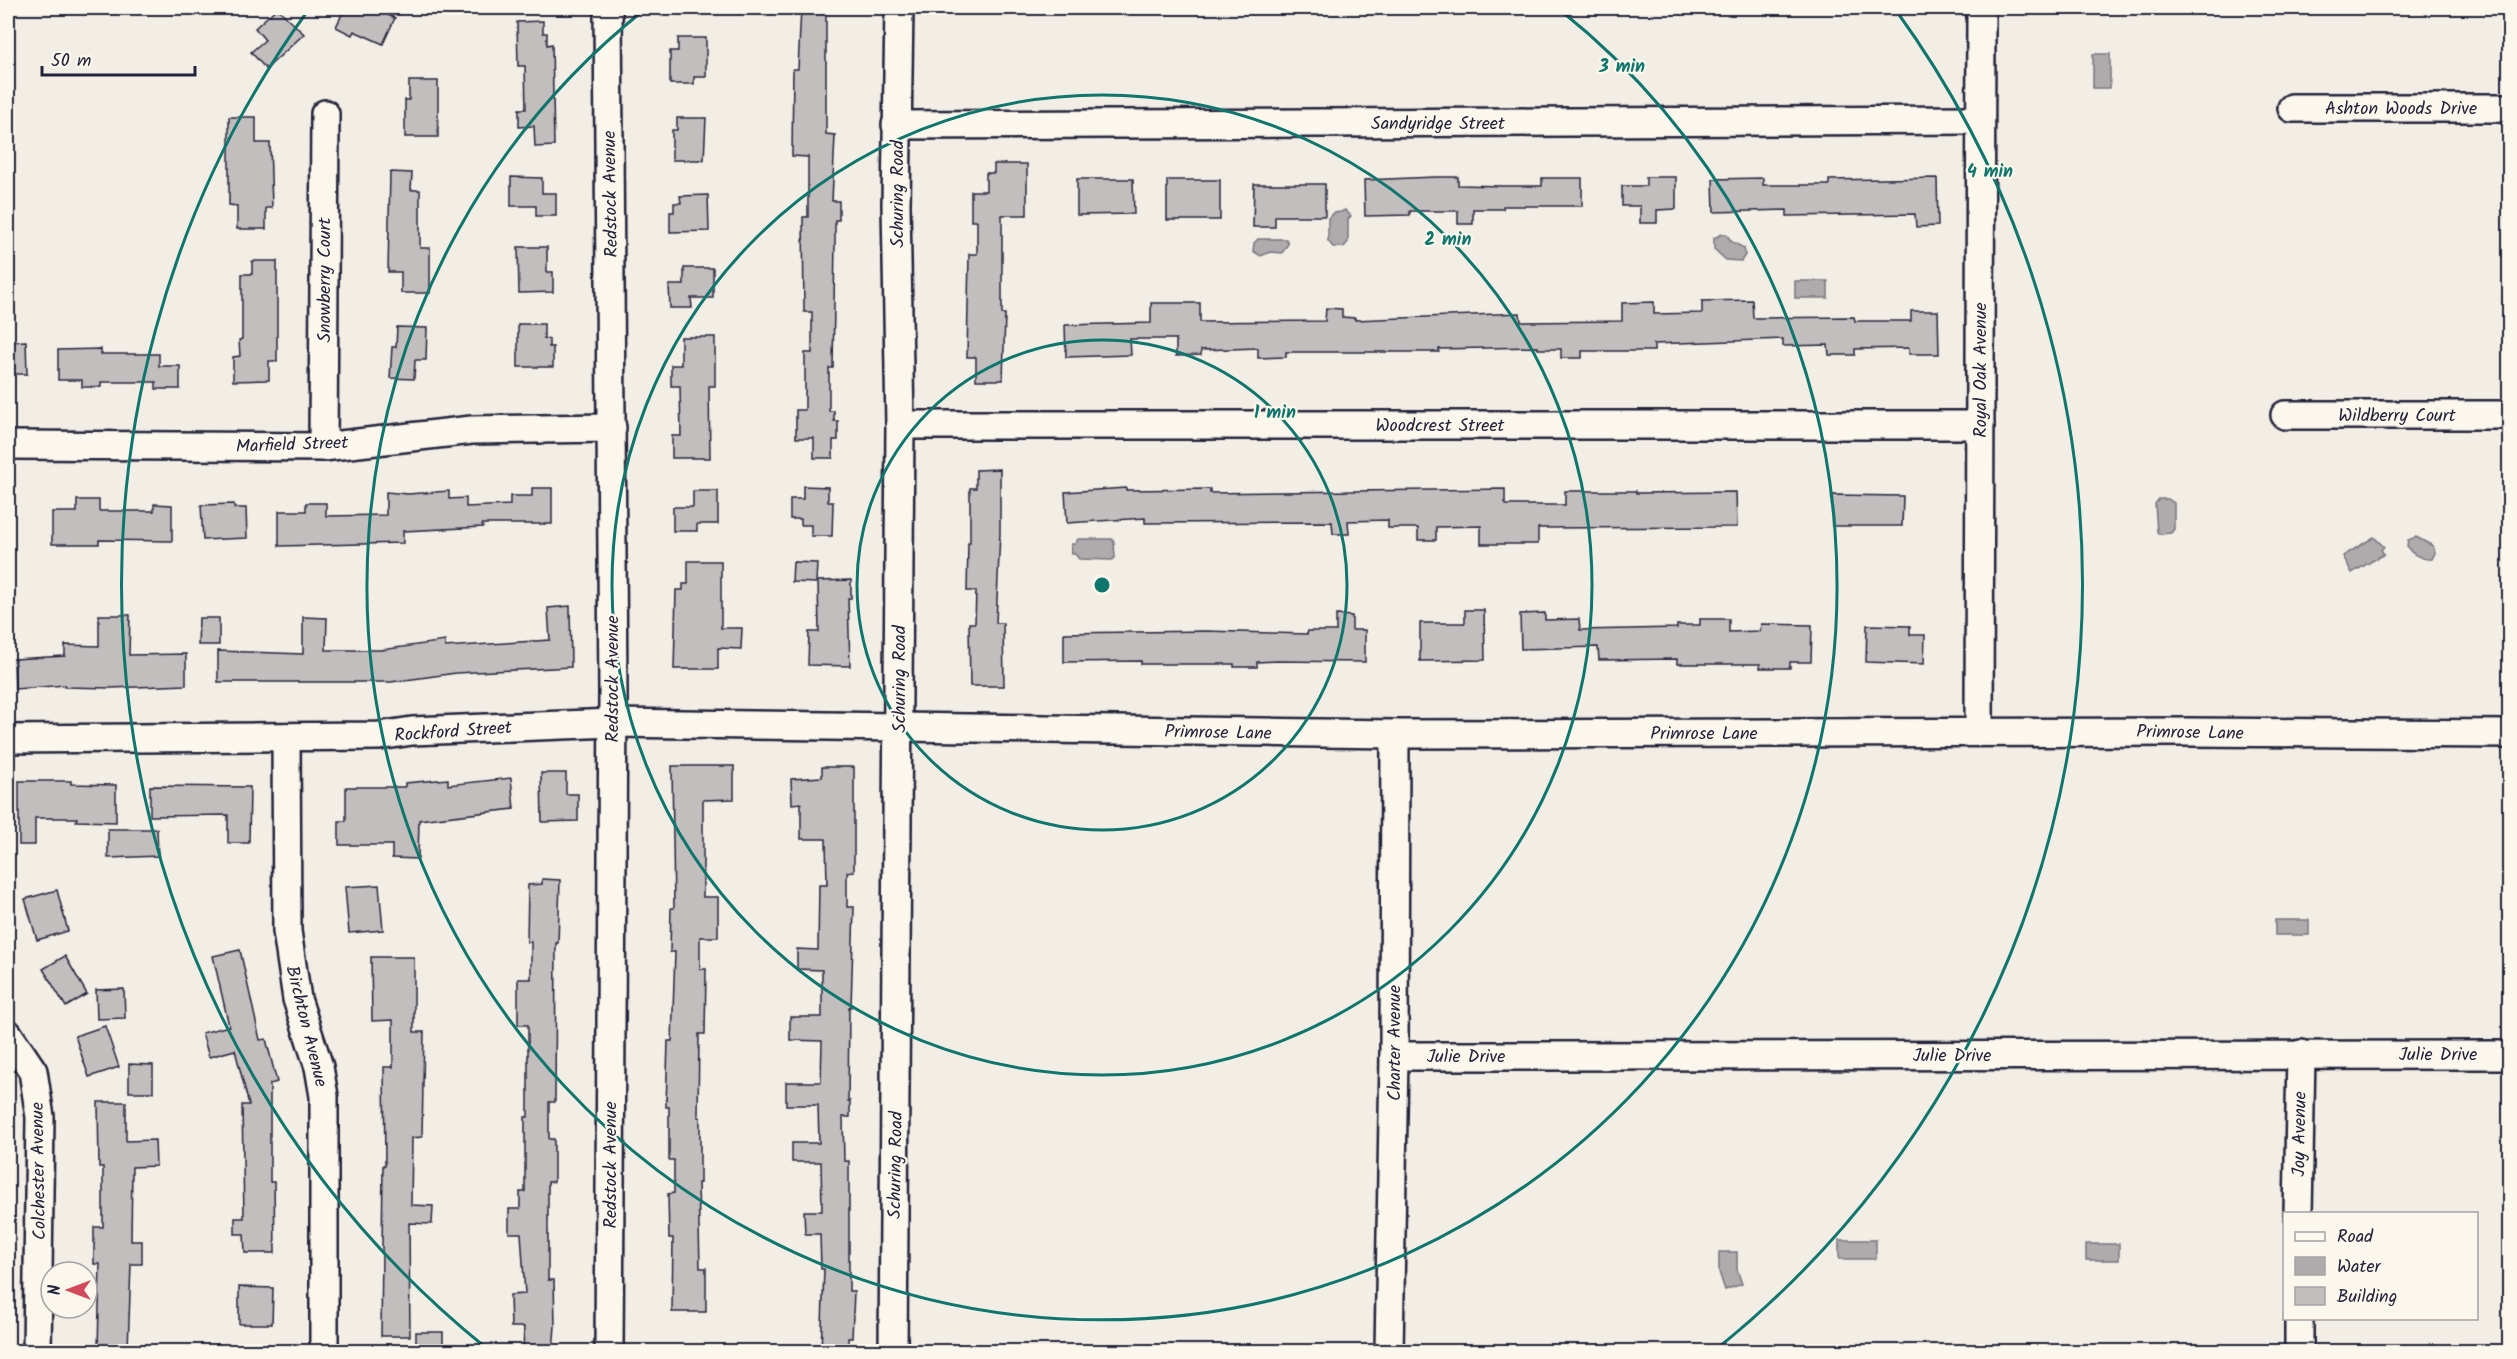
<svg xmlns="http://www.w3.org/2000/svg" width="2517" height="1359" viewBox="0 0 2517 1359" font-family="Kalam,sans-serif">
	<rect width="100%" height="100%" fill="#f2eee5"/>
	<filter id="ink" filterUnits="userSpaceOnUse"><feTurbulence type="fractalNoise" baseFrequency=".0167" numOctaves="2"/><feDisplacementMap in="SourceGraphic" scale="12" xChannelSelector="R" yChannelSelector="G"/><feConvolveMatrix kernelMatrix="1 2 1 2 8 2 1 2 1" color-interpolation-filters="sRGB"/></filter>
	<g filter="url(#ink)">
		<g fill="#aeabad" stroke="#76747f" stroke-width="1.5">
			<rect x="2093" y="54" width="17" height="34"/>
			<polygon points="1345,210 1351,216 1348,219 1348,242 1344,247 1333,247 1328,241 1328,218 1334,213 1341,212"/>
			<polygon points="1722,234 1726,234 1732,242 1744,248 1745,255 1741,261 1726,260 1714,249 1714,238"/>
			<polygon points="1258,239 1286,239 1288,244 1282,253 1270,252 1261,256 1253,251 1254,243"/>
			<rect x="1795" y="281" width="33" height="17"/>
			<polygon points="2159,499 2168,499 2174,503 2174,529 2171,533 2160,534 2157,532 2155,504"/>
			<polygon points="2374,537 2384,547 2381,550 2384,554 2352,573 2343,556"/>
			<path d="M2416,537L2433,546L2435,553L2432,559C2423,560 2410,554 2407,546L2408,540Z"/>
			<polygon points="1078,539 1112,539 1114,542 1115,557 1112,560 1079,559 1075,554 1072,554 1071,544 1075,544"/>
			<rect x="2275" y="920" width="34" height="15"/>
			<rect x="1839" y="1240" width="37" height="19"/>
			<rect x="2086" y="1244" width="33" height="16"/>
			<polygon points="1719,1252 1737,1252 1737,1269 1742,1284 1725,1290 1719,1272"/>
		</g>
		<g fill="#c2bebe" stroke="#22223b" stroke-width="1.5">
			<polygon points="277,8 304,34 266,69 251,52 265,40 255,28"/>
			<polygon points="345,8 371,8 395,18 383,44 354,31 352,35 336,27"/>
			<polygon points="801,8 826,8 826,134 835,135 832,201 839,201 839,220 835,220 835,241 833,368 829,368 829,411 834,411 834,421 838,421 838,440 833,440 833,458 814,458 814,438 796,438 796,410 805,410 805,353 812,353 812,312 804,312 803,217 808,217 808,157 792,156 793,69 798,69"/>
			<polygon points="543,21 543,33 547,33 547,45 552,44 554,146 535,147 534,126 519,127 519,109 526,109 525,66 518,66 517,22"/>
			<polygon points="678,38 706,38 706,77 694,77 694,84 670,84 670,51 678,51"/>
			<polygon points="409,81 438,81 438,137 405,137 405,100 409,100"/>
			<polygon points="229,117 256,117 256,143 270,143 272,208 266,208 266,229 237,229 237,206 229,205"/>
			<polygon points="677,118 706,118 704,160 672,160 672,130 677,130"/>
			<polygon points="994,164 1027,164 1027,215 1002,215 1002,314 1005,314 1003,380 976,380 976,357 967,357 969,254 977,254 977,221 971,221 971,191 986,191 986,173 994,173"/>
			<polygon points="390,172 412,173 411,190 420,190 420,248 430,248 430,293 401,293 401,272 388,272"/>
			<polygon points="511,177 542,178 542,193 556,193 556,216 536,216 536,206 511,206"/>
			<polygon points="1436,177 1458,177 1458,185 1503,186 1542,186 1542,178 1582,178 1582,206 1503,206 1503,209 1473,209 1473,224 1458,224 1458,211 1410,211 1410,215 1365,216 1364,180"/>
			<polygon points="1646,177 1676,177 1676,209 1657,210 1657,223 1640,223 1640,206 1622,206 1622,186 1646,186"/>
			<polygon points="1763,178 1763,185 1829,185 1829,180 1937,178 1938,226 1916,227 1915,214 1787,216 1787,210 1714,212 1713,179"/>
			<polygon points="1077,179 1133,179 1134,214 1077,215"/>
			<rect x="1167" y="180" width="53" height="40"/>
			<polygon points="1254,184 1325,184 1325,216 1275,216 1275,227 1253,227"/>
			<polygon points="708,195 709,231 670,232 670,212 674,212 674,203 681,203 680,196"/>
			<polygon points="518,247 547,247 547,272 553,272 553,292 519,293"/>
			<polygon points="252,261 277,261 277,361 269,361 269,380 233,381 233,357 240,356 239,340 242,339 242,274 252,274"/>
			<polygon points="684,268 713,268 713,298 691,298 692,308 670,308 669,285 684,285"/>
			<polygon points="1752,300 1753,318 1854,317 1855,321 1911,321 1911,311 1938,311 1939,354 1909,354 1909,348 1855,349 1855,355 1829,355 1828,345 1783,346 1783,339 1654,344 1654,351 1582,351 1582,358 1561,358 1561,349 1538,349 1538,347 1439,349 1439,352 1286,352 1286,357 1258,358 1258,348 1201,350 1201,355 1176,356 1176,339 1130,339 1131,355 1066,357 1065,325 1151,323 1151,303 1200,303 1200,322 1325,321 1326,308 1342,309 1342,317 1355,318 1355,320 1520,313 1521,322 1622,321 1622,303 1654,302 1654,314 1702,313 1702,301"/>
			<polygon points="518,324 544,324 544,339 549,339 549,347 553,347 553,367 518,367"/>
			<polygon points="397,327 427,328 426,360 415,360 414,379 390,378 392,347 396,347"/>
			<polygon points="681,337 715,337 715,386 709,386 710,458 672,458 672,436 681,436 680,386 671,386 671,365 681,365"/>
			<polygon points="26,341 27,374 8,374 8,342"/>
			<polygon points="101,349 101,354 159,354 159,366 180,366 180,389 156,389 156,382 101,382 101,387 82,387 82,380 58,380 58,350"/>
			<polygon points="1000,469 1000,532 996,623 1003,623 1004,686 970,686 969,623 975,623 976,591 967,591 968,543 970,543 970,488 976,488 976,470"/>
			<polygon points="803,486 828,487 828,502 833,502 832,536 811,536 811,525 801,525 801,519 790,519 790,499 803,499"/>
			<polygon points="532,488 552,488 552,524 482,524 483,527 403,531 403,543 279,546 279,511 306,511 306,503 326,503 326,516 386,515 386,492 408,494 449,491 449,499 466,498 466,507 510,505 510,496 532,496"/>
			<polygon points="1126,488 1126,490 1210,489 1210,493 1505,489 1505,505 1565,505 1565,491 1636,491 1636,493 1736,492 1737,527 1538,528 1538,544 1481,544 1481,526 1436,527 1436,540 1418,540 1418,528 1388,528 1388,520 1348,521 1349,534 1333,534 1332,522 1145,523 1145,518 1067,523 1065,492"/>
			<polygon points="693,491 718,491 718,524 697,524 697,531 673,531 673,507 693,507"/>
			<polygon points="1832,495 1903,496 1902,526 1832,526"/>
			<polygon points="77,500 99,500 99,511 154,511 154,504 172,505 172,541 99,540 99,544 52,544 52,512 77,512"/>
			<polygon points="234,504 234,508 246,508 247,538 203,540 201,505"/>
			<polygon points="688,561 721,561 721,628 742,628 741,649 718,648 718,669 674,669 676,590 683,590 683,584 688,584"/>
			<polygon points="793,562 817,563 816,583 792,582"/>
			<polygon points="851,580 851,598 848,598 850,666 808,665 809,632 819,632 818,581"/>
			<polygon points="570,606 571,667 456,673 391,682 218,682 218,651 303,654 303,617 327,618 326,650 381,650 445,641 445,647 550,640 548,608"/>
			<polygon points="1465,610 1484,610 1485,660 1420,661 1420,623 1465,623"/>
			<polygon points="1545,613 1545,620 1579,619 1580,630 1677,628 1677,625 1700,625 1700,619 1729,619 1729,632 1760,631 1761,624 1812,625 1811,662 1790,662 1790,668 1760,668 1760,664 1677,664 1677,659 1599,660 1598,647 1521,649 1520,614"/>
			<polygon points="99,615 130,615 129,655 186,654 186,685 111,688 65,687 65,685 15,689 14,659 65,656 65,645 99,646"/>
			<polygon points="1336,615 1352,616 1352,630 1365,630 1365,662 1277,661 1257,662 1257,667 1234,667 1234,664 1141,664 1141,661 1064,662 1064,633 1206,631 1307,634 1308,631 1336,631"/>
			<polygon points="199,618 219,618 219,645 198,645"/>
			<polygon points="1867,625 1910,626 1910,635 1925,635 1924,664 1866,662"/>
			<polygon points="672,766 734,766 734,799 703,800 703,897 718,897 718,937 700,937 700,969 706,969 705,1034 699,1034 698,1117 700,1117 700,1183 698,1183 700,1268 706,1268 706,1312 672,1312 673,1238 669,1238 668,1194 674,1193 674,1160 669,1160 669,1107 666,1107 668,1041 672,1041 675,952 670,952 671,908 674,908"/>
			<polygon points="822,767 854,767 854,871 847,872 847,907 854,907 851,1007 849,1007 848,1101 850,1101 850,1117 843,1117 844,1161 849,1161 849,1291 854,1291 852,1338 848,1338 848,1352 821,1352 824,1269 821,1269 820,1234 805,1234 804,1211 822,1211 821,1162 792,1162 792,1143 819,1143 818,1105 786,1105 786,1082 821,1082 822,1041 790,1040 790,1017 822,1017 822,970 797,969 797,949 818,950 819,885 827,885 826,839 801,839 801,803 792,804 791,779 822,777"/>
			<polygon points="541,773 566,773 566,794 578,794 578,821 542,822"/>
			<polygon points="511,778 514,809 419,820 418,859 392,858 392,845 339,845 339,821 346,821 346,787 405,787 405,783 448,779 448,785"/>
			<polygon points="19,781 71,781 71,784 116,785 116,822 76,821 77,818 35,818 35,845 19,845"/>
			<polygon points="150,786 250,787 249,843 228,843 228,815 150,816"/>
			<polygon points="108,829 157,829 158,856 108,858"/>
			<polygon points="542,879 560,880 558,943 556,943 555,1102 549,1102 549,1139 554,1139 554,1182 548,1182 548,1280 554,1280 555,1326 553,1352 523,1352 524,1327 511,1327 510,1295 525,1294 521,1233 509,1233 509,1209 520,1209 520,1192 525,1192 525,1117 528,1117 528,1025 518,1025 518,979 531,979 531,942 527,942 528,885 542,884"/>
			<polygon points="379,885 383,930 349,933 345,887"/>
			<polygon points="57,890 68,931 37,940 25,899"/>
			<polygon points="240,950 260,1040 266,1039 277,1082 270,1084 270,1182 274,1182 275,1253 245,1253 244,1234 235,1234 235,1218 244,1218 242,1105 249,1105 235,1050 209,1057 202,1033 229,1026 213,956"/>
			<polygon points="65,956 87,994 66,1007 43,969"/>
			<polygon points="371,957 414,957 414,1032 424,1032 422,1137 412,1138 411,1205 433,1206 432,1224 409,1223 410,1336 381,1336 383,1165 385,1165 384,1067 393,1067 393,1020 372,1021"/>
			<polygon points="124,989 125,1018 97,1019 96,990"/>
			<polygon points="105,1026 119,1067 89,1077 75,1036"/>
			<polygon points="129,1064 153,1065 153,1092 129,1092"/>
			<polygon points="98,1102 126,1102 126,1141 155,1140 156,1166 132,1167 131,1241 142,1241 142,1264 131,1264 128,1349 98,1349 100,1264 94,1264 94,1227 103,1227 103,1167 99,1167"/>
			<polygon points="239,1287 273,1288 272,1324 239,1324"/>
			<rect x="416" y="1332" width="27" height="20"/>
		</g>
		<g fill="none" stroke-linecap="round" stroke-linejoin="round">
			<g stroke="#22223b" stroke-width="32">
				<g id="minor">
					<polyline points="608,8 613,692 609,1352"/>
					<polyline points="2292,108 2510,108"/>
					<polyline points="896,125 1979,120"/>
					<polyline points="2285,415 2510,415"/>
					<polyline points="900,425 1980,425"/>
					<polyline points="8,445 323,447 472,430 612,428"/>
					<polyline points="323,447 325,114"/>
					<polyline points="1979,732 1981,8"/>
					<polyline points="286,737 287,931 297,999 319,1067 324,1096 324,1352"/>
					<polyline points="8,739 379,736 412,731 613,723 1395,734 2187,732 2510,734"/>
					<polyline points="8,1034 33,1071 40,1117 37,1352"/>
					<polyline points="1394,1056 2510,1055"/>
					<polyline points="2298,1214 2301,1054"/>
					<polyline points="2299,1318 2299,1352"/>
					<polyline points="893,1352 900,425 896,205 899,8"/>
					<polyline points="1389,1352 1394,1056 1395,734"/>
				</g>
			</g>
			<use href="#minor" stroke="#fbf7ec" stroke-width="27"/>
		</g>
	</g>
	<g fill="none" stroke="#0f766e" stroke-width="3">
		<circle cx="1102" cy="585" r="245"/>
		<circle cx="1102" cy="585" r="490"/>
		<path d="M1560 10A735 735 0 1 1 644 10"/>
		<path d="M485 1347A980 980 0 0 1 309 9M1895 9A980 980 0 0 1 1719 1347"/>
	</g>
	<g text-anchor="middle" stroke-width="4.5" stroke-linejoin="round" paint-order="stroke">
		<g font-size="18" fill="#22223b" stroke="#fbf7ec">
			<text x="2401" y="114">Ashton Woods Drive</text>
			<text x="1438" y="129">Sandyridge Street</text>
			<text transform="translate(610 194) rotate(-91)" y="6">Redstock Avenue</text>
			<text transform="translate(897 194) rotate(-90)" y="6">Schuring Road</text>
			<text transform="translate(324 280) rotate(-90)" y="6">Snowberry Court</text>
			<text transform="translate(1980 370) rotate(-90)" y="6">Royal Oak Avenue</text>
			<text x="2397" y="421">Wildberry Court</text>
			<text x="1440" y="431">Woodcrest Street</text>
			<text transform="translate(292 444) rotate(-2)" y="6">Marfield Street</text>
			<text transform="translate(612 679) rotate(-90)" y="6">Redstock Avenue</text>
			<text transform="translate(899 679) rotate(-90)" y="6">Schuring Road</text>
			<text transform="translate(453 731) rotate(-4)" y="6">Rockford Street</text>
			<text transform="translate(1218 732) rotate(1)" y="6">Primrose Lane</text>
			<text transform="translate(2190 732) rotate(1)" y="6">Primrose Lane</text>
			<text x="1704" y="739">Primrose Lane</text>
			<text transform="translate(307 1026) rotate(76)" y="6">Birchton Avenue</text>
			<text transform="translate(1394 1043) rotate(-90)" y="6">Charter Avenue</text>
			<text x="2438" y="1060">Julie Drive</text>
			<text x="1952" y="1061">Julie Drive</text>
			<text x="1466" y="1062">Julie Drive</text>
			<text transform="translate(2299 1134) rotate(-89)" y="6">Joy Avenue</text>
			<text transform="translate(610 1165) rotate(-90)" y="6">Redstock Avenue</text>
			<text transform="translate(895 1165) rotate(-89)" y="6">Schuring Road</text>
			<text transform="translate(38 1171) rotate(-91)" y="6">Colchester Avenue</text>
		</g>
	</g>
	<circle cx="1102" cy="585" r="9" fill="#0f766e" stroke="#fbf7ec" stroke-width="3"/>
	<g font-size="18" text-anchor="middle" font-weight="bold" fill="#0f766e" stroke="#fbf7ec" stroke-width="4.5" stroke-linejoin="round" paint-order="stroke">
		<text x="1622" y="72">3 min</text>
		<text x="1990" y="177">4 min</text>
		<text x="1448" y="245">2 min</text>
		<text x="1275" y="418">1 min</text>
	</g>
	<rect width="2517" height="1359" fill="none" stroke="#fbf7ec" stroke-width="30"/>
	<rect x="15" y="15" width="2487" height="1329" fill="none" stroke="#22223b" stroke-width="2" filter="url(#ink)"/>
	<rect x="2283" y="1212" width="195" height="108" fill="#fbf7ec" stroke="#a4a2a5" stroke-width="1.5"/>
	<rect x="2295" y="1232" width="30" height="9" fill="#fbf7ec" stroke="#a4a2a5" stroke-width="1.5"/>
	<text x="2337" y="1242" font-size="18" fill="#22223b">Road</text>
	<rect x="2295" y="1257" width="30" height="18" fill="#aeabad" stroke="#a4a2a5" stroke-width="1.5"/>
	<text x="2337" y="1272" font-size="18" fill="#22223b">Water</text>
	<rect x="2295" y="1287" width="30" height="18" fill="#c2bebe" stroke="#a4a2a5" stroke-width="1.5"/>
	<text x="2337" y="1302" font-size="18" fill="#22223b">Building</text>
	<g transform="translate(69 1290) rotate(270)"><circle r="28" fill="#fbf7ec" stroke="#a4a2a5" stroke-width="1.5"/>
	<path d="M0-4.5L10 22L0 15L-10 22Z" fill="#d1495b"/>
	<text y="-9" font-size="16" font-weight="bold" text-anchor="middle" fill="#22223b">N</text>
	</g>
	<path d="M42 66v9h153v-9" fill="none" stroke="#22223b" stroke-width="3"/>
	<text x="51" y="66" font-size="18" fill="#22223b" stroke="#fbf7ec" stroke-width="4.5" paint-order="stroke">50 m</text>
</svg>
